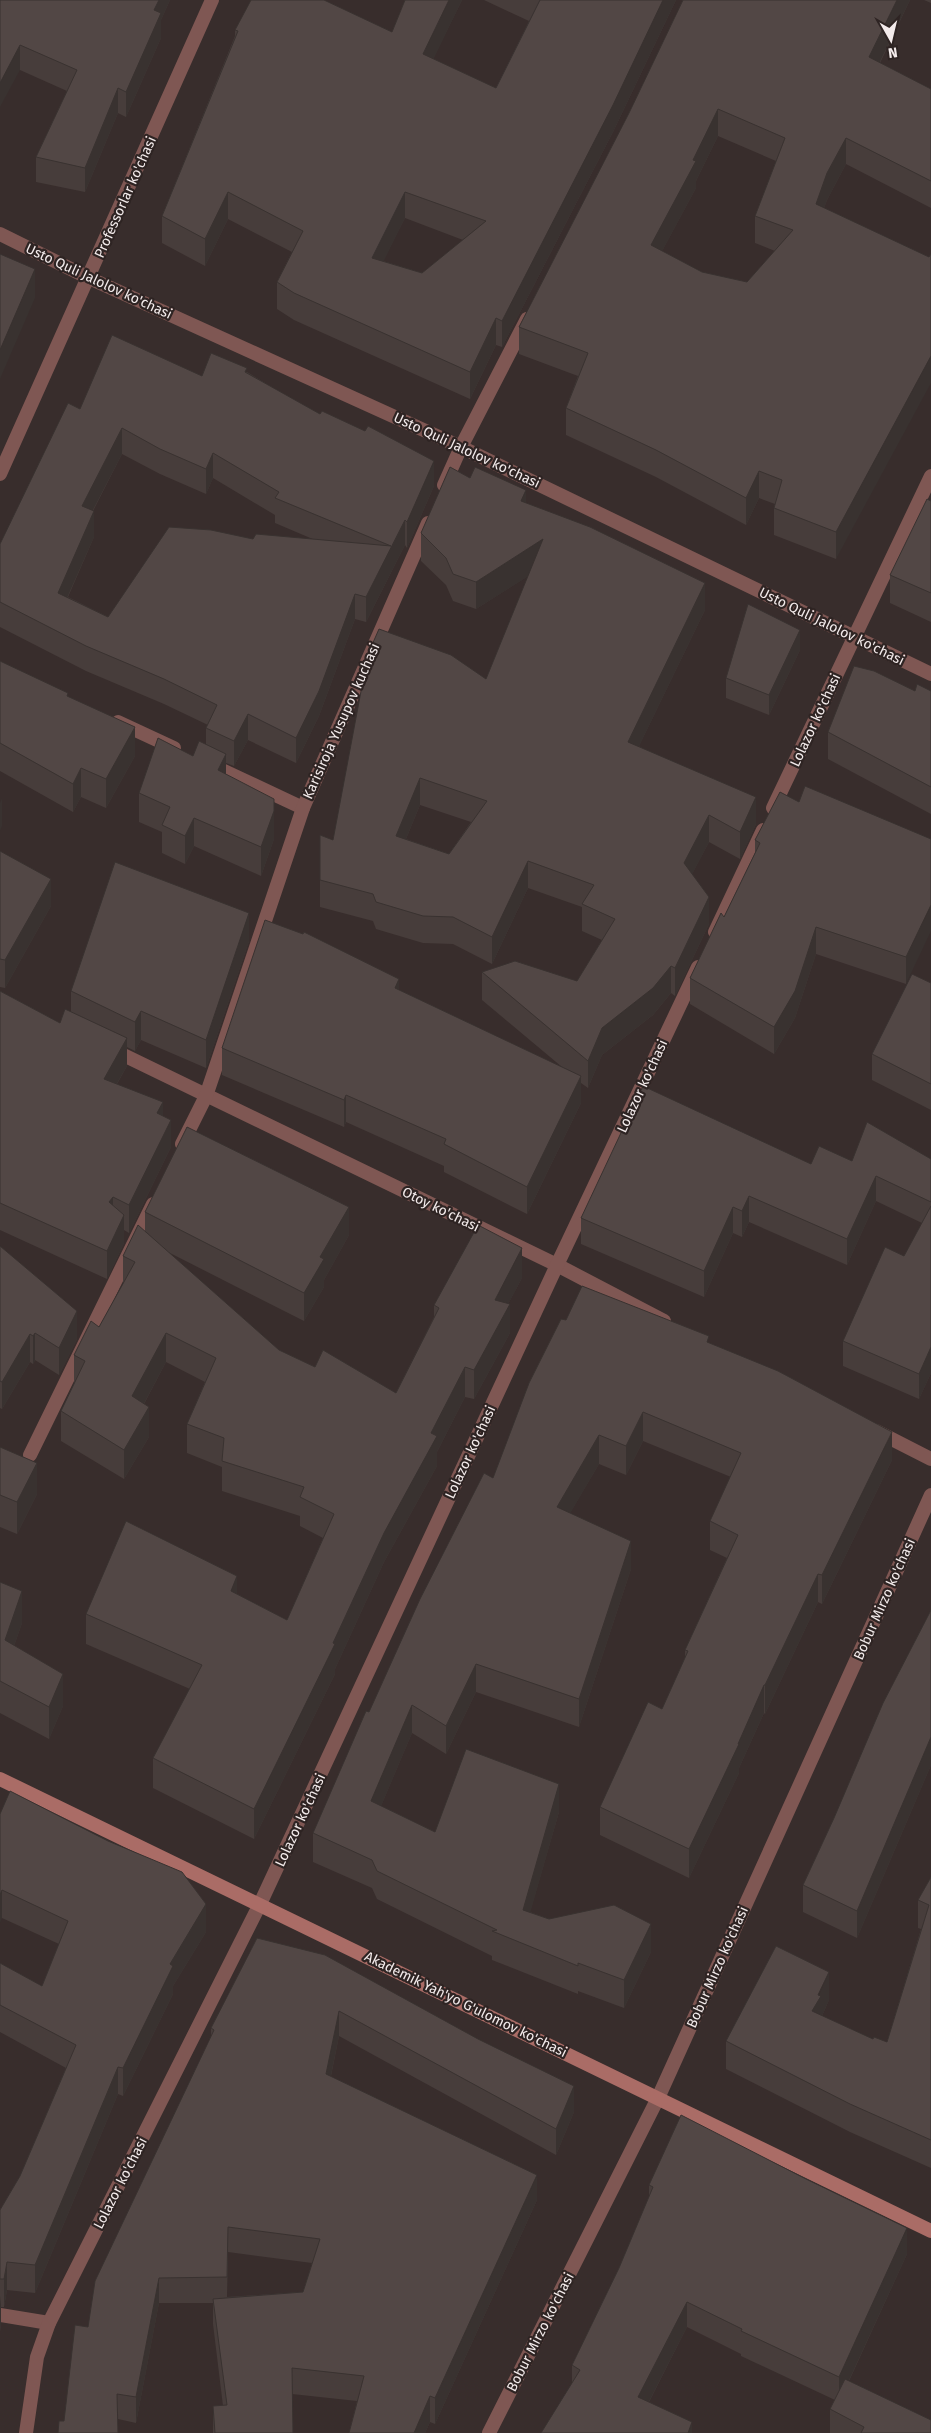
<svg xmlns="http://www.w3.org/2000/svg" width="931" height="2433" viewBox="0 0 931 2433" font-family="'Fira Sans',sans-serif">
	<rect width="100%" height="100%" fill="#382d2c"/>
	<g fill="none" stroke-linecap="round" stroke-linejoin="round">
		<g stroke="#7f5753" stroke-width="14">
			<polyline points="118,722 174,748"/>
			<polyline points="209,764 303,808"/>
			<polyline points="0,2315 49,2323"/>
		</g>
		<g stroke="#7f5753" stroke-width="14">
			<polyline points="0,474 212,0"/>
			<polyline points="444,485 461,447 527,319"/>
			<polyline points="773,808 931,476"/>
			<polyline points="715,932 763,830"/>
			<polyline points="111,1049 557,1265 664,1321"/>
			<polyline points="182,1144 206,1096 303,808 428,523"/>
			<polyline points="876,1431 931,1459"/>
			<polyline points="30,1455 153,1204"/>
			<polyline points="260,1904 557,1265 698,967"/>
		</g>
		<g stroke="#7f5753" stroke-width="14">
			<polyline points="0,234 89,278 461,447 931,674"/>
			<polyline points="26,2433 37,2357 49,2323 260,1904"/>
			<polyline points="489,2433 658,2098 931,1495"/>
		</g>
		<polyline stroke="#aa6c66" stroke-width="14" points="0,1779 931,2231"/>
	</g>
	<g fill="#473d3b" fill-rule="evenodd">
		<polygon points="0,0 170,0 161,20 161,38 126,117 118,113 85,192 36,182 36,157 67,91 20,70"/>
		<path d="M405,0H462L433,59L496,88L529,21L484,0H676L613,132L502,347L496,345L470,399L294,320L277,309V282L292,252L228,219L205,266L162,243V216L235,36V30L326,1L392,32ZM405,218L463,240L422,273L383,261Z"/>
		<path d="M683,0H910L880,63L931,89V208L846,164L827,200L824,208L929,257L836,559L774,535V508L775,504L759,498L746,525L656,477L566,435V408L578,376L519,354V327L629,113ZM718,136L776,161L755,216V243L775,251L747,282L702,272L662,251L696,188V181Z"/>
		<polygon points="924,0 931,0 931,3"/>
		<path d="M247,372L434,486L407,548L405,545L366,622L355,619L319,716L296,763L248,740L234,766L226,763V774L274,839L261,876L194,846L185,864L162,853V832L139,822V793L193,756L206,744V728L208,725L164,704L86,671L0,627V544L80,409L202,376ZM122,454L160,474L206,494L213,478L275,515V523L315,540L253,539L108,617L68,597L94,537L93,511Z"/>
		<path d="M470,478L526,503L705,610L639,746L756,824L740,859L709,842L692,874L709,924L675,996L671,993L653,1015L602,1055L588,1088L581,1083V1103L527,1214L444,1172V1166L346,1122L344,1127L222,1075V1048L399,990L562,1067L482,1000V972L577,981L602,940L582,931V907L528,888L492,964L453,944L423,943L376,929L373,921L320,907V835L333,840L486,679L528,576L476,609L453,601L446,585L421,561V533ZM420,805L471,822L449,854L406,839Z"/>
		<polygon points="931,501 931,622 890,603 890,575"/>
		<polygon points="800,650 769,715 726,698 726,678"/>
		<polygon points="0,661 68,697 135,756 106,808 81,797 73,812 0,771"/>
		<polygon points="915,691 931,691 931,814 828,759 828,732"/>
		<polygon points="799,802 931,839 906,984 816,954 795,1018 774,1054 690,1004 690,978 724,917 755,853 755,840"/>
		<polygon points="0,851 51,906 5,988 0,987"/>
		<polygon points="249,941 206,1068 141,1040 135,1051 127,1047 127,1066 117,1084 163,1116 171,1147 129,1233 124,1230 124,1243 107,1279 0,1230 0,991 60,1023 71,1012 71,991"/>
		<polygon points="931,983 931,1110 872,1080 872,1054"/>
		<polygon points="931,1159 931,1373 919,1399 843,1366 843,1341 904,1256 922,1223 876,1201 847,1265 749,1222 742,1237 733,1233 704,1297 581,1244 581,1218 811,1164 852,1161"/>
		<polygon points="145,1212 349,1235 324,1280 324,1287 304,1321 168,1252 279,1350 315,1367 396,1393 434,1317 434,1305 522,1278 508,1304 510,1333 474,1399 465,1397 437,1452 437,1466 384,1562 335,1669 335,1674 254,1839 153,1788 153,1758 190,1689 86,1644 86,1614 237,1594 287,1620 323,1538 300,1526 300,1516 222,1491 222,1467 187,1453 187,1424 205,1382 166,1362 144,1404 149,1437 124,1479 61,1441 61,1411 74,1384 74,1355 99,1327 123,1284 123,1256 145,1232"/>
		<polygon points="0,1246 77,1339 59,1375 35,1360 33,1364 30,1362 2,1409 0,1408"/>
		<polygon points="566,1320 709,1343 892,1460 822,1604 818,1602 765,1714 764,1713 739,1768 739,1773 689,1878 600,1835 600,1807 662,1709 685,1658 685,1650 727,1558 710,1550 710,1521 731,1477 643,1441 626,1475 599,1464 570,1513 631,1569 579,1727 476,1692 446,1754 412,1733 381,1806 435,1832 559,1812 530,1912 549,1919 651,1952 624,2008 578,1991 578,1994 492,1960 492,1956 377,1899 372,1888 313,1862 313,1833 369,1712 493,1478"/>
		<polygon points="0,1447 37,1494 17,1534 0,1527"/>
		<polygon points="0,1582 22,1623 14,1646 63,1706 49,1739 0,1713"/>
		<polygon points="931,1610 931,1765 857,1938 803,1912 803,1885"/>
		<polygon points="0,1814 206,1932 173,1986 173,1994 123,2096 118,2094 35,2293 7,2290 4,2307 1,2307 1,2324 0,2332 0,2210 20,2176 66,2068 0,2032 0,1963 42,1986 59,1944 2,1918"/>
		<polygon points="931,1877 931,2168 850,2132 726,2069 726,2041 829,2000 822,2016 873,2039 887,2042 921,1929 918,1928 918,1900"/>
		<path d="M257,1938L574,2112L556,2155L339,2036L331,2076L537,2200L435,2424L430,2422L425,2433H349L357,2401L292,2394L293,2433H213V2406H223L213,2324V2303H159L136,2423L118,2419L64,2421L88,2327L211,2037V2028ZM228,2252L312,2263L303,2292L227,2297Z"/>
		<polygon points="649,2185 907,2254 849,2381 931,2433 830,2433 830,2409 835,2400 741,2356 741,2354 687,2327 649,2402 692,2433 572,2383 572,2365 619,2268 649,2198"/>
	</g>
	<g fill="#393230">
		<polygon points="159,0 170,0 161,20 161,38 126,117 126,92 154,10"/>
		<polygon points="449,0 462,0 423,81 423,54"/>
		<polygon points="663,0 676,0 613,132 502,347 502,321"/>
		<polygon points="897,0 910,0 869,84 869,57"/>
		<polygon points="20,45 20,70 0,107 0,83"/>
		<polygon points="118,88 118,113 85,192 85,168"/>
		<polygon points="718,109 718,136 696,181 696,188 651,272 651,245"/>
		<polygon points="846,138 846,164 827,200 816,230 816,204 827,173"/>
		<polygon points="228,192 228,219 205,266 205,239"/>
		<polygon points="405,192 405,218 372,285 372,258"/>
		<polygon points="35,269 35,298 0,379 0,350"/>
		<polygon points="496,318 496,345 470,399 470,372"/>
		<polygon points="931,356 931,383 836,559 836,532"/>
		<polygon points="122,428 122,454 82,531 82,506"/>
		<polygon points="213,453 213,478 206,494 206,469"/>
		<polygon points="434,461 434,486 407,548 407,522"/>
		<polygon points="759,471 759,498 746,525 746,498"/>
		<polygon points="526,490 526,517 521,501"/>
		<polygon points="94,511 94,537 58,618 58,593"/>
		<polygon points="405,520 405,545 366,622 366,597"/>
		<polygon points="543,539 543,567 476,609 476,582"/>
		<polygon points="705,583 705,610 628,769 628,742"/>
		<polygon points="355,594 355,619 319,716 296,763 296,738"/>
		<polygon points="800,630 800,650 769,715 769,695"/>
		<polygon points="248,714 248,740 234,766 234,741"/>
		<polygon points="135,727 135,756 106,808 106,779"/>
		<polygon points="226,754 226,782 218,770"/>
		<polygon points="81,768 81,797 73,812 73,784"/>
		<polygon points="420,778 420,805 396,863 396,836"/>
		<polygon points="756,797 756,824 740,859 740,832"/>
		<polygon points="2,798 2,826 0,831 0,803"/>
		<polygon points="274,811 274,839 261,876 261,847"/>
		<polygon points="709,815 709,842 684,890 684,863"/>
		<polygon points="194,818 194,846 185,864 185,836"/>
		<polygon points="528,861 528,888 492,964 492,937"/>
		<polygon points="51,879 51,906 5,988 5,960"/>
		<polygon points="709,897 709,924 675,996 675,968"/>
		<polygon points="931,905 931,931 906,984 906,957"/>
		<polygon points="249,913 249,941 206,1068 206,1040"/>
		<polygon points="816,927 816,954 795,1018 774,1054 774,1027"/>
		<polygon points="671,966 671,993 653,1015 602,1055 588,1088 588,1061 602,1028"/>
		<polygon points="399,979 399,1006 395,988"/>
		<polygon points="141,1011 141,1040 135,1051 135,1022"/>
		<polygon points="127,1038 127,1066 104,1106 104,1079"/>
		<polygon points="581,1076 581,1103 527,1214 527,1187"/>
		<polygon points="346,1095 346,1122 344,1127 344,1100"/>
		<polygon points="163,1102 163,1130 157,1113"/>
		<polygon points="171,1120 171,1147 129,1233 129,1205"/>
		<polygon points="876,1176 876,1201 847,1265 847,1239"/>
		<polygon points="749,1196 749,1222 742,1237 742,1211"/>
		<polygon points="113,1197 113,1224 109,1202"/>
		<polygon points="349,1207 349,1235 324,1280 324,1287 304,1321 304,1293 320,1257"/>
		<polygon points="733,1207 733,1233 704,1297 704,1271"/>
		<polygon points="124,1215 124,1243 107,1279 107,1251"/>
		<polygon points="522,1248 522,1278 495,1329 495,1300"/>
		<polygon points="510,1304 510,1333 474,1399 474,1370"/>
		<polygon points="77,1311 77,1339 59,1375 59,1348"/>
		<polygon points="35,1333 35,1360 33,1364 33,1336"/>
		<polygon points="166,1333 166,1362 132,1426 132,1396"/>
		<polygon points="30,1334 30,1362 2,1409 2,1382"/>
		<polygon points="931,1347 931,1373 919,1399 919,1374"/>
		<polygon points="465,1367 465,1397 437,1452 437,1466 384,1562 335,1669 335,1674 254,1839 254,1809 333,1643 384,1533 431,1433"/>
		<polygon points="149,1407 149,1437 124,1479 124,1450"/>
		<polygon points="643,1412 643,1441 626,1475 626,1446"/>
		<polygon points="892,1432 892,1460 822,1604 822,1575"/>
		<polygon points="599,1435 599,1464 557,1536 557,1507"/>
		<polygon points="37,1463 37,1494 17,1534 17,1502"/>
		<polygon points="631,1541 631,1569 579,1727 579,1699"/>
		<polygon points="818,1574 818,1602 765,1714 765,1685"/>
		<polygon points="237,1576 237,1606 231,1591"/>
		<polygon points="22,1591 22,1623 5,1672 5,1640"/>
		<polygon points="476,1664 476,1692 446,1754 446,1726"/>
		<polygon points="63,1674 63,1706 49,1739 49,1707"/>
		<polygon points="764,1685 764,1713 739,1768 739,1773 689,1878 689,1849 738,1744"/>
		<polygon points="412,1705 412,1733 371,1830 371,1801"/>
		<polygon points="931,1737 931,1765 857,1938 857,1911"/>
		<polygon points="559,1784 559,1812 523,1938 523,1910"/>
		<polygon points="2,1890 2,1918 0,1923 0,1895"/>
		<polygon points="206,1904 206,1932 173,1986 173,1994 123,2096 123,2068 170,1964"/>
		<polygon points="651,1924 651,1952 624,2008 624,1980"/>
		<polygon points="829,1972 829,2000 821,2018 812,2011"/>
		<polygon points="339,2011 339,2036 326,2099 326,2074"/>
		<polygon points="118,2067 118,2094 35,2293 35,2265"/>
		<polygon points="574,2086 574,2112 556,2155 556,2129"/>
		<polygon points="537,2175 537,2200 435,2424 435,2398"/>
		<polygon points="907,2228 907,2254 839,2402 839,2377"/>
		<polygon points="7,2262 7,2290 4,2307 4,2279"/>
		<polygon points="159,2278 159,2303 136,2423 136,2397"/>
		<polygon points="1,2296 1,2324 0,2332 0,2305"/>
		<polygon points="687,2302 687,2327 638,2423 638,2397"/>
		<polygon points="430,2396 430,2422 425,2433 414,2433"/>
		<polygon points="692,2422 692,2433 688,2433"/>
	</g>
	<g fill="#524745" stroke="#393230" fill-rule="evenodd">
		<polygon points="0,0 159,0 154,10 161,13 126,92 118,88 85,168 36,157 77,70 20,45 0,83"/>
		<path d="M251,0H324L392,32L405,0H449L423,54L496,88L540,0H663L613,105L502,321L496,318L470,372L294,293L277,282L303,231L228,192L205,239L162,216L238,31L235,30ZM405,192L486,221L422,273L372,258Z"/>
		<path d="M683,0H897L869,57L931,89V181L846,138L827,173L816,204L929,257L931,254V356L836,532L774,508L782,480L759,471L746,498L656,450L566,408L588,353L519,327L629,113ZM718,109L785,138L755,216L793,230L747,282L702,272L651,245L696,161L693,160Z"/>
		<polygon points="0,254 35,269 0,350"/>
		<path d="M112,335L202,376L211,353L247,368L245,372L320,414L322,411L365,431L368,426L434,461L407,522L405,520L366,597L355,594L319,691L296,738L248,714L234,741L206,728L217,705L164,679L86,646L0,602V544L68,403L80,409ZM122,428L160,449L206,469L213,453L279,492L275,498L391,546L256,534L253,539L211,530L169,527L108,617L58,593L94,511L82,506Z"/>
		<path d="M450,467L470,478L475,467L526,490L521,501L590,527L705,583L628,742L756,797L740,832L709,815L684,863L709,897L675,968L671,966L653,988L602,1028L588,1061L482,972L515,961L577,981L615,919L582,904L594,885L528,861L492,937L453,917L423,916L376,902L373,894L320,880V835L333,840L368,654L379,629L451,655L486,679L543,539L476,582L453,574L446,558L421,533ZM420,778L487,801L449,854L396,836Z"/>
		<polygon points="927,499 931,501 931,593 890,575"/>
		<polygon points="748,604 800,630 769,695 726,678"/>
		<polygon points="0,661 68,693 67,696 135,727 106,779 81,768 73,784 0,743"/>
		<polygon points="854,666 874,671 915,691 917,684 931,691 931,787 828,732"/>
		<polygon points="158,738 193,756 199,741 226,754 218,770 274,799 274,811 261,847 194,818 185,836 162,825 170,807 139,793"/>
		<polygon points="805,786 931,839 931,905 906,957 816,927 795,991 774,1027 690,978 721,913 724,917 760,843 755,840 780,792 799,802"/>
		<polygon points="0,851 51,879 5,960 0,959"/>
		<polygon points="115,862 249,913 206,1040 141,1011 135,1022 71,991"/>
		<polygon points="265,920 303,934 304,932 399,979 395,988 581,1076 527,1187 444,1144 446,1139 346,1095 344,1100 222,1048"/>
		<polygon points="912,974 931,983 931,1084 872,1054"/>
		<polygon points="0,991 60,1023 65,1009 127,1038 104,1079 163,1102 157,1113 171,1120 129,1205 113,1197 109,1202 124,1215 107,1251 0,1203"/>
		<polygon points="643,1086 811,1164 819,1146 852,1161 867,1122 931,1159 931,1202 876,1176 847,1239 749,1196 742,1211 733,1207 704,1271 581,1218"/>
		<polygon points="187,1127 349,1207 320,1257 324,1259 304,1293 145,1212"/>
		<polygon points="931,1206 931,1347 919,1374 843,1341 885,1247 904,1256"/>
		<polygon points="138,1225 279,1350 315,1367 323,1350 396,1393 439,1308 434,1305 478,1225 522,1248 495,1300 510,1304 474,1370 465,1367 431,1433 437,1436 384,1533 333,1643 335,1644 254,1809 153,1758 202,1665 86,1614 126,1521 237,1576 231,1591 287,1620 334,1514 300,1497 304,1487 222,1461 224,1438 187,1424 216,1358 166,1333 132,1396 149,1407 124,1450 61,1411 85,1361 74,1355 91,1321 99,1327 135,1262 123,1256"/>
		<polygon points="0,1246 77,1311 59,1348 35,1333 33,1336 30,1334 2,1382 0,1381"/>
		<polygon points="582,1286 709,1336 707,1342 778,1371 892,1432 822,1575 818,1574 765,1685 764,1685 738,1744 739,1744 689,1849 600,1807 648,1702 662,1709 688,1651 685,1650 738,1535 710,1521 741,1453 643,1412 626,1446 599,1435 557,1507 631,1541 579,1699 476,1664 446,1726 412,1705 371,1801 435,1832 466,1749 559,1784 523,1910 549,1919 614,1905 651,1924 624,1980 578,1963 578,1966 492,1931 497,1930 377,1871 372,1860 313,1833 366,1711 369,1712 420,1599 484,1473 493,1478 529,1383 561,1319 566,1320"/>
		<polygon points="0,1447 37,1463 17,1502 0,1495"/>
		<polygon points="0,1582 22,1591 5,1640 63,1674 49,1707 0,1681"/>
		<polygon points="931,1610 931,1737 857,1911 803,1885 834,1818 883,1703"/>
		<polygon points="10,1791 108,1841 182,1872 206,1904 170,1964 173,1966 123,2068 118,2067 35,2265 7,2262 4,2279 0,2279 0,2210 20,2176 76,2045 0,2005 0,1963 42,1986 68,1921 2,1890 0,1895 0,1814"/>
		<polygon points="931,1877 931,2140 850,2104 726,2041 776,1946 829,1972 818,1995 821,1996 812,2011 873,2039 874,2037 887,2042 929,1905 918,1900"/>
		<polygon points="257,1938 325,1955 478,2039 574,2086 556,2129 339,2011 326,2074 537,2175 435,2398 430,2396 414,2433 349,2433 364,2376 292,2368 293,2433 215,2433 213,2406 227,2405 213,2299 303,2292 320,2239 228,2227 227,2277 159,2278 136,2397 117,2394 118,2433 58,2433 59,2421 64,2421 75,2325 88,2327 95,2281 214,2030 211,2028"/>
		<polygon points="681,2115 806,2179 907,2228 839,2377 741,2331 742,2329 687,2302 638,2397 692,2422 688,2433 541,2433 580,2370 572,2365 619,2268 653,2187 649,2185"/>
		<polygon points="845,2379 931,2420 931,2433 861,2433 864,2427 830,2409"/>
	</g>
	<g text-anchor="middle" stroke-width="4.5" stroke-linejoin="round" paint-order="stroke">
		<g font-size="14" fill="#f3ebeb" stroke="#2e2423">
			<text transform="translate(125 197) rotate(-66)" y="5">Professorlar ko'chasi</text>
			<text transform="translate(99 281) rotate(25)" y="5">Usto Quli Jalolov ko'chasi</text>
			<text transform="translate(467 450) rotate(25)" y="5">Usto Quli Jalolov ko'chasi</text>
			<text transform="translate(832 626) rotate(26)" y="5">Usto Quli Jalolov ko'chasi</text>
			<text transform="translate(815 720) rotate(-65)" y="5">Lolazor ko'chasi</text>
			<text transform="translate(341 721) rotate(-66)" y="5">Karisiroja Yusupov kuchasi</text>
			<text transform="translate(642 1086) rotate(-65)" y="5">Lolazor ko'chasi</text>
			<text transform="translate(441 1209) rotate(26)" y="5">Otoy ko'chasi</text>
			<text transform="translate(470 1452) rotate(-65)" y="5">Lolazor ko'chasi</text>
			<text transform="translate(884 1599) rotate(-66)" y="5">Bobur Mirzo ko'chasi</text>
			<text transform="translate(300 1820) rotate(-65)" y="5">Lolazor ko'chasi</text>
			<text transform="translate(717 1967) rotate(-66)" y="5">Bobur Mirzo ko'chasi</text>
			<text transform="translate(466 2004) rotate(26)" y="5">Akademik Yah'yo G'ulomov ko'chasi</text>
			<text transform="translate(120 2183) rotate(-63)" y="5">Lolazor ko'chasi</text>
			<text transform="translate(540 2332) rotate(-63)" y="5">Bobur Mirzo ko'chasi</text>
		</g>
	</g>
	<g transform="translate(891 40) rotate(172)" stroke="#2e2423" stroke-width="4" paint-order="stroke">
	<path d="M0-4L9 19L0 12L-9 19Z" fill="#f3ebeb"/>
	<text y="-8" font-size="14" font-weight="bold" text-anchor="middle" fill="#f3ebeb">N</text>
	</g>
</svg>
